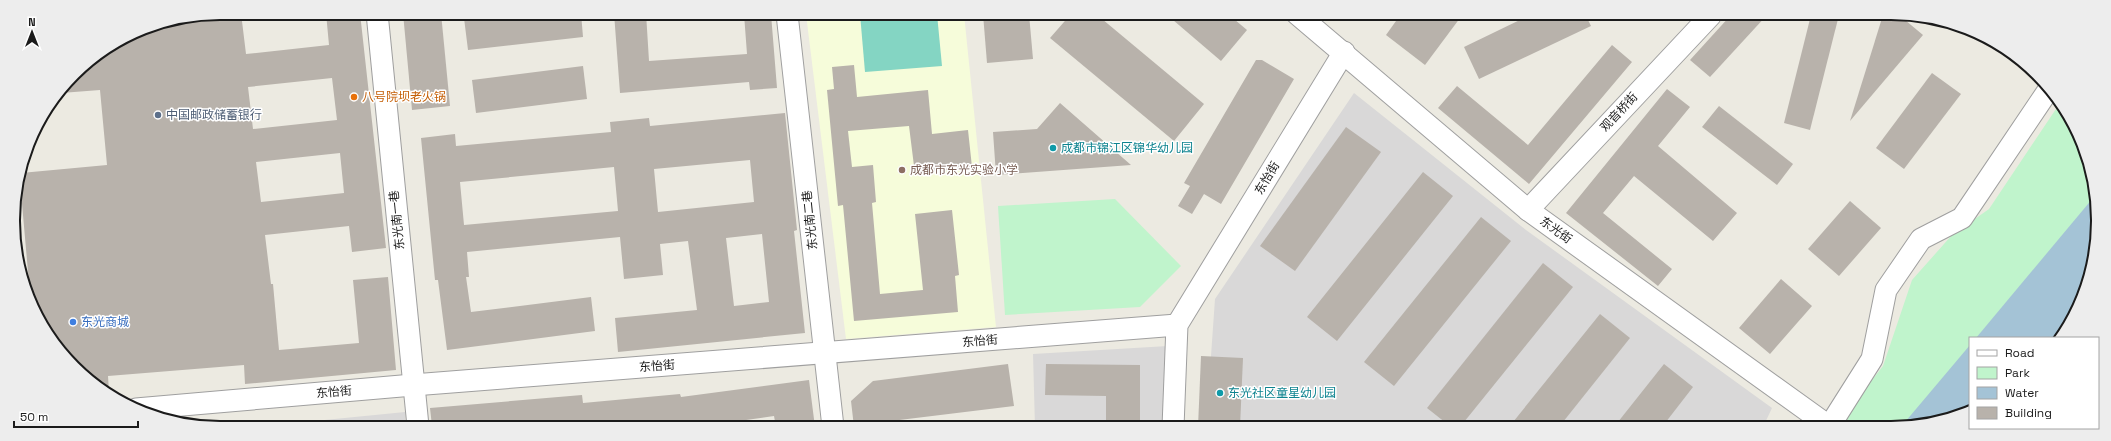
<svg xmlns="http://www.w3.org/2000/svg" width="2111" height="441" viewBox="0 0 2111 441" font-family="'Space Grotesk','Noto Sans SC',sans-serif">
	<rect width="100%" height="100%" fill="#eceae1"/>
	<g fill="#d9d8d8">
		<polygon points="1354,93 1526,230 1772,408 1763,427 1206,427 1215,299"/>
		<polygon points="1168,346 1166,427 1035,427 1033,354"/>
		<polygon points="405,412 406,426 264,426"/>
	</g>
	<polygon fill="#f6fcda" points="806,14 964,14 996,327 846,339"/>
	<g fill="#c0f4cc">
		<polygon points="2060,103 2091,167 2096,247 2077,312 2058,338 1970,338 1970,412 1904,428 1835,427 1883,366 1912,280 1952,235 1989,209"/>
		<polygon points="1115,199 1181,266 1140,307 1005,315 998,206"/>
	</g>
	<polygon fill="#84d5c3" points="860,14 937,14 942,66 865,72"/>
	<g fill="#a4c3d6">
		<polygon points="2093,198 2096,247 2077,312 2058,338 1976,338"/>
		<polygon points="1970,345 1970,412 1900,428"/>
	</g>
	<g fill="#b8b2ab" fill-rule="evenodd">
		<path d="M220,13H241L246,54L329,45L326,13H360L386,248L352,252L349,226L265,235L271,284H273L279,350L359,343L353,280L388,277L396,370L245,384L244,365L108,376L109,392L64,357L24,287V284L29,283L20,181L21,173L107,165L100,90L61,93L74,74L141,29ZM332,78L337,120L253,129L248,87ZM340,153L344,193L261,202L256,162Z"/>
		<polygon points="403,13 441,13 450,106 412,110"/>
		<polygon points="503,13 581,13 583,37 468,50 464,18"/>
		<polygon points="614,13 646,13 649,61 747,54 744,14 771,14 777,88 750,90 749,82 620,93"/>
		<polygon points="983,14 1029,14 1033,59 987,63"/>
		<polygon points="1071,14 1096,14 1204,104 1174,141 1050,38"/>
		<polygon points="1166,14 1228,14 1247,30 1221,61"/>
		<polygon points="1401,14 1463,14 1425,65 1386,35"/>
		<polygon points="1532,14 1585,14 1591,26 1479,79 1464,47"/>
		<polygon points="1731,15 1767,15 1710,77 1690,60"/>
		<polygon points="1811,15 1839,15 1810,130 1784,123"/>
		<polygon points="1883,15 1899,15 1923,35 1850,121"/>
		<polygon points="1612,45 1632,62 1529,184 1438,108 1457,86 1528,145"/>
		<polygon points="1256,60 1262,60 1294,79 1221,204 1204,194 1192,214 1178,206 1190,186 1184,183"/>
		<polygon points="854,65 857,97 928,90 932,134 968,130 972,167 915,174 909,126 848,131 852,167 873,165 876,202 872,203 880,294 923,290 915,214 952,210 959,275 955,276 958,312 854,321 843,205 838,206 827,90 834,89 832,67"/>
		<polygon points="583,66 587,99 476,113 472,80"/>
		<polygon points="1932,73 1961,94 1904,169 1876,148"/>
		<polygon points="1667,89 1690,107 1658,146 1737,213 1713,241 1634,176 1603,213 1672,269 1658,286 1566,213"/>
		<polygon points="1060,103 1131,165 996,175 993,132 1037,129"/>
		<polygon points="1719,106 1793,164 1777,185 1702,127"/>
		<path d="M785,113L797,230L794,231L805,333L618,352L615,318L697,310L688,241L660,244L663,275L624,279L620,237L467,252L469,277H466L471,312L591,297L595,331L447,350L438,280H435L421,138L455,134L456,146L611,132L610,122L649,118L650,126ZM750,160L754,202L658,212L654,169ZM614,167L618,211L464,225L460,182ZM762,234L769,302L734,306L726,238Z"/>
		<polygon points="1346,127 1381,152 1295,271 1260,246"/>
		<polygon points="1423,172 1453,196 1337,341 1307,317"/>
		<polygon points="1850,201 1881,228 1839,276 1808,249"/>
		<polygon points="1481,217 1511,241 1394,386 1364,362"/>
		<polygon points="1543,263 1573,287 1460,427 1451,427 1427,408"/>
		<polygon points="1781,279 1812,306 1770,354 1739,328"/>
		<polygon points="1600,314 1630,338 1559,427 1509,427"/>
		<polygon points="1201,356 1243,358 1240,427 1198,427"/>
		<polygon points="1008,364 1014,406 883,422 884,427 854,427 851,401 873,381"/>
		<polygon points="1046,364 1140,365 1140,427 1106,427 1106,396 1045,395"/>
		<polygon points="1664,364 1693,387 1662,427 1614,427"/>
		<polygon points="809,380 815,427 776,427 774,416 696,427 432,426 430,408 582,395 583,403 680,394 681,397"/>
	</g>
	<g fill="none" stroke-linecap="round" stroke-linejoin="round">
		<g stroke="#9f9f9f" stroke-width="23">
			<g id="minor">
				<polyline points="377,13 418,426"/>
				<polyline points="787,14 833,427"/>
				<polyline points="1297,14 1528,210 1830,427"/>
				<polyline points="1528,210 1711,15"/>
				<polyline points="136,409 413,385 1177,325"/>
				<polyline points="1173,427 1177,325 1344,52"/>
				<polyline points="1829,427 1872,359 1886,290 1921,239 1962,218 2049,89"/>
			</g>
		</g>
		<use href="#minor" stroke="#fff" stroke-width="21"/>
	</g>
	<circle fill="#e8710a" stroke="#fff" stroke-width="1.5" cx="354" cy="97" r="4"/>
	<circle fill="#5c6f8a" stroke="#fff" stroke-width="1.5" cx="158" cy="115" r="4"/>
	<g fill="#0f9aa8" stroke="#fff" stroke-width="1.5">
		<circle cx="1053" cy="148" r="4"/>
		<circle cx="1220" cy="393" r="4"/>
	</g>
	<circle fill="#8d6e63" stroke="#fff" stroke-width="1.5" cx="902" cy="170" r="4"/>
	<circle fill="#3f7fe0" stroke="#fff" stroke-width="1.5" cx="73" cy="322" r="4"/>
	<g text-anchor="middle" stroke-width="3" stroke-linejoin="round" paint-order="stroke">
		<g font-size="12" fill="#c56008" stroke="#fff" text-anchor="start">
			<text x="362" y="101">八号院坝老火锅</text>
		</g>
		<g font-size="12" fill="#1b1b1b" stroke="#fff">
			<text transform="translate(1619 112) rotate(-47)" y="4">观音桥街</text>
			<text transform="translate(1267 178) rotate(-59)" y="4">东怡街</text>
			<text transform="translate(397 220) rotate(-96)" y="4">东光南一巷</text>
			<text transform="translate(810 220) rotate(-96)" y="4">东光南二巷</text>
			<text transform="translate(1556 230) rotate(36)" y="4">东光街</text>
			<text transform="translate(980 341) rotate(-5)" y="4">东怡街</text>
			<text transform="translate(657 366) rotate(-4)" y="4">东怡街</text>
			<text transform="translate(334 392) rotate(-5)" y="4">东怡街</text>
		</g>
		<g font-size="12" fill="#4e5e75" stroke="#fff" text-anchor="start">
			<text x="166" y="119">中国邮政储蓄银行</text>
		</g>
		<g font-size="12" fill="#0d838f" stroke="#fff" text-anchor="start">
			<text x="1061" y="152">成都市锦江区锦华幼儿园</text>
			<text x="1228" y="397">东光社区童星幼儿园</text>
		</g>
		<g font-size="12" fill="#785e54" stroke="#fff" text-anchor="start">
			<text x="910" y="174">成都市东光实验小学</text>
		</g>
		<g font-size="12" fill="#366cbe" stroke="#fff" text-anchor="start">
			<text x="81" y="326">东光商城</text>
		</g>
	</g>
	<path d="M0 0H2111V441H0ZM220 20H1891A200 200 0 0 1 2091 220V221A200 200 0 0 1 1891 421H220A200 200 0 0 1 20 221V220A200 200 0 0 1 220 20Z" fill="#ededed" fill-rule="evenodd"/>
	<path fill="none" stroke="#1b1b1b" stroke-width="2" d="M220 20H1891A200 200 0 0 1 2091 220V221A200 200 0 0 1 1891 421H220A200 200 0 0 1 20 221V220A200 200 0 0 1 220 20Z"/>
	<rect x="1969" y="337" width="130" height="92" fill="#ffffff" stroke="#a4a4a4"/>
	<rect x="1977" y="350" width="20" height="6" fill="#ffffff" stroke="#a4a4a4"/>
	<text x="2005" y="357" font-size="12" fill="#1b1b1b">Road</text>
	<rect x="1977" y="367" width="20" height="12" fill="#c0f4cc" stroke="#a4a4a4"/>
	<text x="2005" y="377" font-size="12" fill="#1b1b1b">Park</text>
	<rect x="1977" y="387" width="20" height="12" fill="#a4c3d6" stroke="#a4a4a4"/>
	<text x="2005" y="397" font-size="12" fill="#1b1b1b">Water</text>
	<rect x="1977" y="407" width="20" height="12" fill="#b8b2ab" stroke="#a4a4a4"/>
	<text x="2005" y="417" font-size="12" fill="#1b1b1b">Building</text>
	<g transform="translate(32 32)" stroke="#ffffff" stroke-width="3" paint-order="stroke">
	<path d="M0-3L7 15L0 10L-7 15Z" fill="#1b1b1b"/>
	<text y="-6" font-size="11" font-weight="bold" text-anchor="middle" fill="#1b1b1b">N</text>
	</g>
	<path d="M14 421v6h124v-6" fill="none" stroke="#1b1b1b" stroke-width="2"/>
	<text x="20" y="421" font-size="12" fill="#1b1b1b" stroke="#ffffff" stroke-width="3" paint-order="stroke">50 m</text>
</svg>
